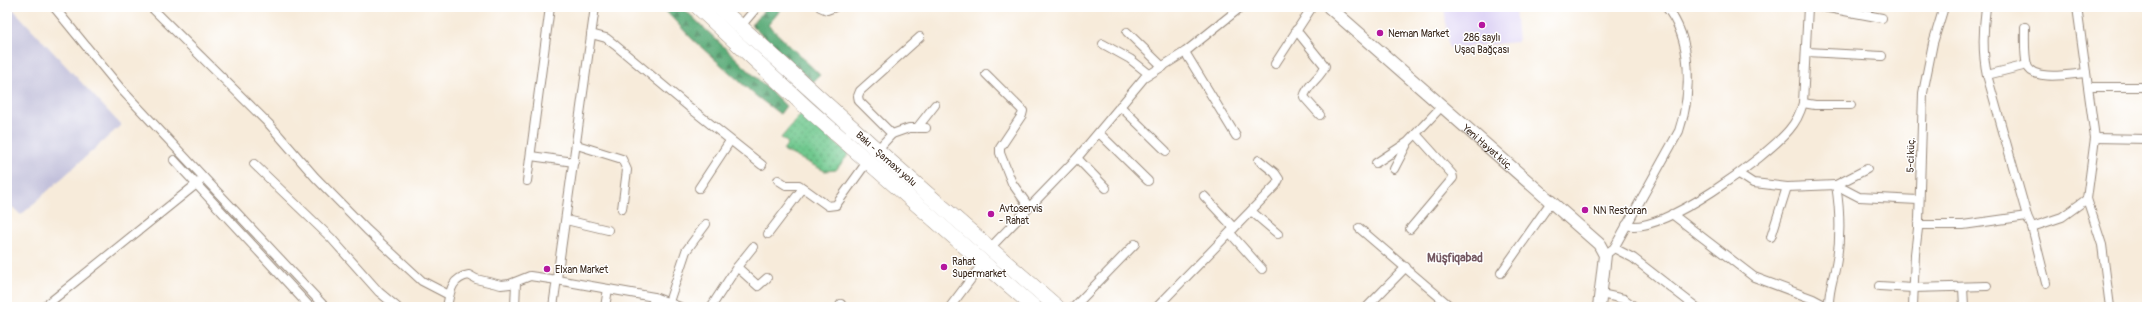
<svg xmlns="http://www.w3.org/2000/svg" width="2154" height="314" viewBox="0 0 2154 314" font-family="Pangolin,sans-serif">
	<defs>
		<pattern id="grass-dots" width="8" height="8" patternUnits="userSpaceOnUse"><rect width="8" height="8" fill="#70c88e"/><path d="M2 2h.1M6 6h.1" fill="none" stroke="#5da373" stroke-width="1.8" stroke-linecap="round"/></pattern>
		<pattern id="forest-firs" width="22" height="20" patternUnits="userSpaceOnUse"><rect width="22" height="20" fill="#5cac79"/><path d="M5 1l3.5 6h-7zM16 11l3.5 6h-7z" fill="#4d8c63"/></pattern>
	</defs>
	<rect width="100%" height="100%" fill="#fff"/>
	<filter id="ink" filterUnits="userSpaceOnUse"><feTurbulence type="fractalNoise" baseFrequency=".025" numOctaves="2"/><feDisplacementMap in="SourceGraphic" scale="8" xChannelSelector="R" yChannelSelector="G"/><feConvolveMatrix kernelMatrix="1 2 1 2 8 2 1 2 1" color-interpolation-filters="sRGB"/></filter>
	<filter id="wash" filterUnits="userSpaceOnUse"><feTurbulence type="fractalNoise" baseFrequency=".012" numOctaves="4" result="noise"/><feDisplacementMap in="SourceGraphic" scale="16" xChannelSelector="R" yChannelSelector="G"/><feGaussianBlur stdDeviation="0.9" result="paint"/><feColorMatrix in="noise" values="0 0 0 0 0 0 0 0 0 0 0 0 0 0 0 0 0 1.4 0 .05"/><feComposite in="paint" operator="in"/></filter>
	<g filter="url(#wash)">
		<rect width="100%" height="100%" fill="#f7ebda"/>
		<polygon fill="#dfd5f5" points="1444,7 1515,7 1518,42 1449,48"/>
		<polygon fill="#c3c1db" points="7,7 11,7 121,125 21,215 7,202"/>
		<polygon fill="url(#grass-dots)" stroke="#567956" points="801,114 849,154 836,170 825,171 783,150 788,143 781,138"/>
		<g fill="url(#forest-firs)" stroke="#4c6b4c">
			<polygon points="662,7 682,7 786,106 780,114 756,96 692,39"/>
			<polygon points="767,7 783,7 768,25 820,75 813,82 751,25"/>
		</g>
	</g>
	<g filter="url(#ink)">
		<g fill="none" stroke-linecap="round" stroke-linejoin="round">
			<g stroke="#998a7c" stroke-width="10">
				<g id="street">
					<polyline points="54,7 121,89 325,307"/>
					<polyline points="151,7 269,124 315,177 367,230 422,281 449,295"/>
					<polyline points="820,7 827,10 835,7"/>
					<polyline points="1823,7 1882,18"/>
					<path d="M1986,7C1983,30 1982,52 1987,75L2027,216L2032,227L2046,283"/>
					<polyline points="2077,7 2095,138 2087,199 2102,245 2110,307"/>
					<polyline points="740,27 757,7"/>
					<path d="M2025,27C2025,39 2024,54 2027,65C2032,82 2072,74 2086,73"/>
					<path d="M1296,30L1325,66C1321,78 1307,84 1304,97L1320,115"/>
					<polyline points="1127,32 1163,67"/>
					<polyline points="591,34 606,38 615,45 689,107 762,165"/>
					<polyline points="1103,44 1130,59 1149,74"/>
					<polyline points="1185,52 1236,136"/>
					<polyline points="1807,52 1882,56"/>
					<polyline points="1275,64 1312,7"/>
					<polyline points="986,74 1023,111 1022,115 1000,148 1000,153 1012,183 1029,207"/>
					<polyline points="1987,75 2027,65"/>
					<polyline points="2089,87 2147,87"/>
					<polyline points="1803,103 1815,105 1851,105"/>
					<polyline points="1120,106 1166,151"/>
					<polyline points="917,128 935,105"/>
					<polyline points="1099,133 1148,181"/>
					<polyline points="892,134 909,128 926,128"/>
					<polyline points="2095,138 2147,139"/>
					<polyline points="577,145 622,159 627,170 622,209"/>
					<polyline points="877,150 892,134 859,101 858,96 860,91 920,37"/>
					<polyline points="531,156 574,162"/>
					<polyline points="1077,158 1106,188"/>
					<polyline points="174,160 310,307"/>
					<polyline points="1376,163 1408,142 1442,106"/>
					<polyline points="254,164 331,238 379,292 397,307"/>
					<polyline points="1394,169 1407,144"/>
					<polyline points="1739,174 1753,183 1763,184 1787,187 1836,185 1859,197 1918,200"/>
					<polyline points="778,180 786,185 799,185 828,206 836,205 867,162"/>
					<polyline points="527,181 550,7"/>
					<polyline points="699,188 730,141"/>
					<polyline points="1204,196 1234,228"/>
					<polyline points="1251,211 1278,234"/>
					<polyline points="1672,214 1754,277 1813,299 1828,307"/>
					<polyline points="566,220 608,230"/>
					<path d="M1626,225C1661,236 1766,157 1789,130C1796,122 1800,114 1803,103L1808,7"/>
					<polyline points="1918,225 1963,225 2027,216"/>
					<polyline points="2032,227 2062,217 2087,199"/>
					<polyline points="1359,228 1451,307"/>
					<polyline points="1410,229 1453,178 1452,174 1416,134"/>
					<polyline points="1230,233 1262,269"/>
					<polyline points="768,234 803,188"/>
					<polyline points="1771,237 1787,187"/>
					<polyline points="990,248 1077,158 1144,78 1185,52 1241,7"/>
					<polyline points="1614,248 1633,258 1696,307"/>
					<path d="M1605,255L1614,248L1679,131C1692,93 1693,39 1666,7"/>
					<polyline points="737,267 758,286 767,278"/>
					<polyline points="1501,273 1551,202"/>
					<polyline points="1879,286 1913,288 1987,286"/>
					<polyline points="1963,287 1964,307"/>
					<polyline points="1601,294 1624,299 1635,307"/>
					<polyline points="669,302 686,251 706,224"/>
					<polyline points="44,307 204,178"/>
					<path d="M447,307C450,292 451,278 469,275L476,279L501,285L510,284L530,276L557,280L654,297L680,307"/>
					<polyline points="515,307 516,282"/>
					<polyline points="553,307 595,7"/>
					<polyline points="605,307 608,289"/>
					<polyline points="652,307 654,297"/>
					<polyline points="711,307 737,267 753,247"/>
					<polyline points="839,307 841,304"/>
					<polyline points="950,307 983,263"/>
					<polyline points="1074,307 1135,244"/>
					<polyline points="1157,307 1276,185 1279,179 1275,173 1259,160"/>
					<polyline points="1367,307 1406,267"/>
					<path d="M1829,307C1828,290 1835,275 1837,259C1841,233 1840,210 1836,185L1867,169"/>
					<polyline points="1913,307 1915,254 1919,220 1923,93 1933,43 1944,7"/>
				</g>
			</g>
			<g stroke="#998a7c" stroke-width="14">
				<g id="secondary">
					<path id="s1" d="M1329,7L1599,244L1605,255L1599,307"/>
				</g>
			</g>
			<g stroke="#998a7c" stroke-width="16">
				<g id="highway">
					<polyline points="698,7 809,110 1034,307"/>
					<path id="s2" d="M719,7L877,150L1057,307"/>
				</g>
			</g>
			<use href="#street" stroke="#fff" stroke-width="8"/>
			<use href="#secondary" stroke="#fff" stroke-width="12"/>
			<use href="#highway" stroke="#fff" stroke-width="15"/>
		</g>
	</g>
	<g fill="#b5179e" stroke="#fff" stroke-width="1.5">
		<circle cx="1482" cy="25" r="4"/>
		<circle cx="1380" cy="33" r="4"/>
		<circle cx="1585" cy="210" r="4"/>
		<circle cx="991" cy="214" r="4"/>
		<circle cx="944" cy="267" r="4"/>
		<circle cx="547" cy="269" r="4"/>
	</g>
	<g text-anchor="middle" stroke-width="3" stroke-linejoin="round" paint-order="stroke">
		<g font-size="10" fill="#3b2a1e" stroke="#fff" text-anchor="start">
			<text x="1388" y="37">Neman Market</text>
			<text x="1482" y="41" text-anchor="middle">286 saylı<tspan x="1482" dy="12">Uşaq Bağçası</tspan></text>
			<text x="999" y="212">Avtoservis<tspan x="999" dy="12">- Rahat</tspan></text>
			<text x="1593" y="214">NN Restoran</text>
			<text x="952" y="265">Rahat<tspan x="952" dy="12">Supermarket</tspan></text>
			<text x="555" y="273">Elxan Market</text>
		</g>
		<g font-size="10" fill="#3b2a1e" stroke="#fff">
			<text dy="4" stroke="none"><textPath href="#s1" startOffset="212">Yeni Həyat küç.</textPath></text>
			<text transform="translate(1910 155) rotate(-88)" y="4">5-ci küç.</text>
			<text dy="4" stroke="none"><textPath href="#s2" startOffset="226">Bakı - Şamaxı yolu</textPath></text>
		</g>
		<g font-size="12" font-weight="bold" fill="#745861" stroke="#fff">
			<text x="1455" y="262">Müşfiqabad</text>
		</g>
	</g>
	<rect width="2154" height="314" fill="none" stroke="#fff" stroke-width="24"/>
</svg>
